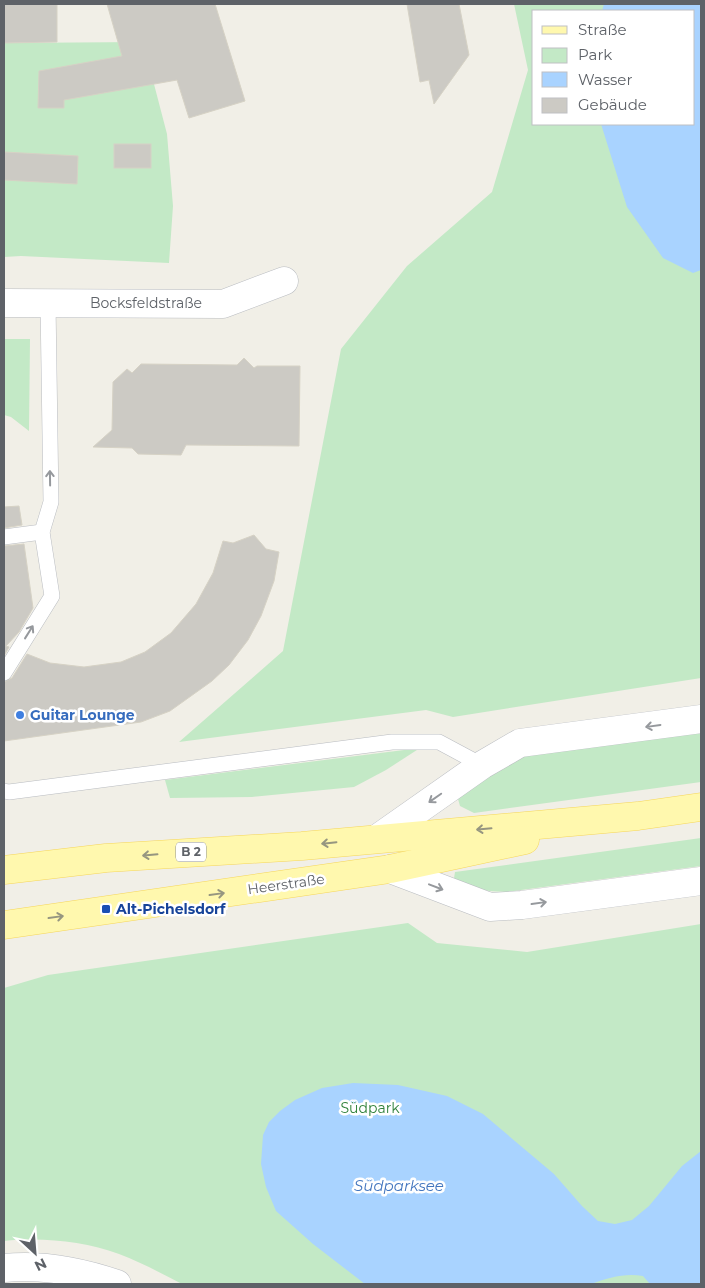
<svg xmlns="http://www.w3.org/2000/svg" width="705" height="1288" viewBox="0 0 705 1288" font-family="Montserrat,sans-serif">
	<rect width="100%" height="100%" fill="#f1efe7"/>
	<g fill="#c3e9c6" fill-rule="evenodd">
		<path d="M514,4H701V678L453,717L426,710L179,742L283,651L341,349L407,266L492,192L528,70ZM534,11H694V124H534Z"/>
		<polygon points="143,42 167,134 173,206 169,263 21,256 4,257 4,43"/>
		<polygon points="4,339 30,339 29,431 11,417 4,415"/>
		<polygon points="701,731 701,782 474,813 460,806 458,799 461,793 520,755"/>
		<polygon points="420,748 386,770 354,787 252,797 170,798 165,780"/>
		<path d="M701,838V866L507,892C492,891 463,891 454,878L455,872Z"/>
		<path d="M408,923L437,943L527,952L701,924V1284H182C162,1274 141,1262 119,1254C83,1241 42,1237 4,1241V988L48,975Z"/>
	</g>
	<g fill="#a9d3ff">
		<polygon points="604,4 701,4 701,270 693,273 663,258 627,207 601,124 694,124 694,11 602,11"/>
		<path d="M353,1083L398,1085L447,1096L483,1114L554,1174L582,1206L598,1221L615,1224L632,1220L649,1206L682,1166L701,1151V1284H650L643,1276C624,1273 608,1278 591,1284H365L313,1244L276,1211L266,1187L261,1164L263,1135L269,1122L280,1111L295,1100L322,1088Z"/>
	</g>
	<g fill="#cccac4" stroke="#d6d2c5">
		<polygon points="4,4 57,4 57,42 4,43"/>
		<polygon points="107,4 215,4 245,101 189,118 177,80 64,100 64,108 38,108 39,71 122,56"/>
		<polygon points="407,4 459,4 469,55 434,104 429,80 420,82"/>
		<rect x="114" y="144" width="37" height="24"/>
		<polygon points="4,152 78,156 77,184 4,180"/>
		<polygon points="244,358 254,368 257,366 300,366 299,446 186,445 181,455 138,454 132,448 93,447 112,430 113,382 127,369 132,373 141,364 237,365"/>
		<polygon points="19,506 22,525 4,528 4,507"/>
		<polygon points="254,535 266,549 279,552 274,581 261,616 248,640 229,665 212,681 170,711 141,722 4,741 4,682 12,678 27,654 50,663 84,667 121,662 145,652 171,633 196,604 213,573 223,541 233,543"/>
		<polygon points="24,544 33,608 19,632 6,646 9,647 4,656 4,546"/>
	</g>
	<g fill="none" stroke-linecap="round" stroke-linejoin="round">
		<g stroke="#b9bcc1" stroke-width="16">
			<g id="service">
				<polyline points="4,537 42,532"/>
				<polyline points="4,673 52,596 42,532 51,502 48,303"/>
				<polyline points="4,791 9,792 392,742 439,742 482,765"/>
			</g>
		</g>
		<g stroke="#b9bcc1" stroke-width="29">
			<g id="minor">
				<polyline points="4,303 223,304 284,281"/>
				<polyline points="378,838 482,765 520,743 701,719"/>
				<polyline points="390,869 490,907 522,905 701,881"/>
				<path d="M4,1268C42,1264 82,1272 117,1284"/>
			</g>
		</g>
		<g stroke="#f6d65b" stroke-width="29">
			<g id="primary">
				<polyline points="4,870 106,858 302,846 638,816 701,807"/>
				<polyline points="4,925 390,869 525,840"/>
			</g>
		</g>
		<use href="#service" stroke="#fff" stroke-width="15"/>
		<use href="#minor" stroke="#fff" stroke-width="28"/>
		<use href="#primary" stroke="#fff8ae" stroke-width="28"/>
	</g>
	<defs><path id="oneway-shaft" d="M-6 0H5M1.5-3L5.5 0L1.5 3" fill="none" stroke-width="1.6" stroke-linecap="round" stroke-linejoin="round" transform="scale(1.25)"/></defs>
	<g stroke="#96999d">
		<use href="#oneway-shaft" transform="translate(50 478) rotate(-91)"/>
		<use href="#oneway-shaft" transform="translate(29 632) rotate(-58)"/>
		<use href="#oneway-shaft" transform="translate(653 726) rotate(172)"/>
		<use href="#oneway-shaft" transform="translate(435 798) rotate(145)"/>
		<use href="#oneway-shaft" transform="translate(436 887) rotate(21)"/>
		<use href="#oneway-shaft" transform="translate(539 903) rotate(-8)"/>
	</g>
	<g stroke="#969680">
		<use href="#oneway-shaft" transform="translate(484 829) rotate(175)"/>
		<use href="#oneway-shaft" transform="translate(329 843) rotate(174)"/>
		<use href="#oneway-shaft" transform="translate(150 855) rotate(175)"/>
		<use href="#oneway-shaft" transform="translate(217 894) rotate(-8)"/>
		<use href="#oneway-shaft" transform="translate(56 917) rotate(-8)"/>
	</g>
	<circle fill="#3f7fe0" stroke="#fff" stroke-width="2" cx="20" cy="715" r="5"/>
	<rect fill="#1a4fb4" stroke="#fff" stroke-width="2" x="101" y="904" width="10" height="10" rx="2.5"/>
	<g text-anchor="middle" stroke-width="5" stroke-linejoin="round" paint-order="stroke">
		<rect fill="#fff" stroke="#8e9195" stroke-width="1" x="176" y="842.5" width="30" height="19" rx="4"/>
		<g font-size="12" font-weight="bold" fill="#5e6268">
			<text x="191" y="856">B 2</text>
		</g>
		<g font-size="14" fill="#5e6268" stroke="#fff">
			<text x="146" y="308">Bocksfeldstraße</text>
			<text transform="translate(286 884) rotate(-8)" y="5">Heerstraße</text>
		</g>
		<g font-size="14" font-weight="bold" fill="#366cbe" stroke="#fff" text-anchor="start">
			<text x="30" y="720">Guitar Lounge</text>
		</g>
		<g font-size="14" font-weight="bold" fill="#164399" stroke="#fff" text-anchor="start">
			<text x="116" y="914">Alt-Pichelsdorf</text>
		</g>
		<g font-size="14" fill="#31823b" stroke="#fff">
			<text x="370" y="1113">Südpark</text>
		</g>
		<g font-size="15" font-style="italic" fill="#4376bf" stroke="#fff">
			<text x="399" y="1191">Südparksee</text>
		</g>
	</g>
	<rect width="705" height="1288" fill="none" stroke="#5e6268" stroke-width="10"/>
	<rect x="532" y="10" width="162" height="115" fill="#ffffff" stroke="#bfc0c3"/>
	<rect x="542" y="26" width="25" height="8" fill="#fff8ae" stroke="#bfc0c3"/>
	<text x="578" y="35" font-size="15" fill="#5e6268">Straße</text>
	<rect x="542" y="48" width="25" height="15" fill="#c3e9c6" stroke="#bfc0c3"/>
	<text x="578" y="60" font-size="15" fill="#5e6268">Park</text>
	<rect x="542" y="72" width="25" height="15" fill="#a9d3ff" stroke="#bfc0c3"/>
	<text x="578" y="85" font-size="15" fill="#5e6268">Wasser</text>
	<rect x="542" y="98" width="25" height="15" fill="#cccac4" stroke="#bfc0c3"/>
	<text x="578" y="110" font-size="15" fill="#5e6268">Gebäude</text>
	<g transform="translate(35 1253) rotate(154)" stroke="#ffffff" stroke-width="4" paint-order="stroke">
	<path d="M0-4L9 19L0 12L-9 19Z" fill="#5e6268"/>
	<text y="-8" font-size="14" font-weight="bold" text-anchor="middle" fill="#5e6268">N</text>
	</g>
</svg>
